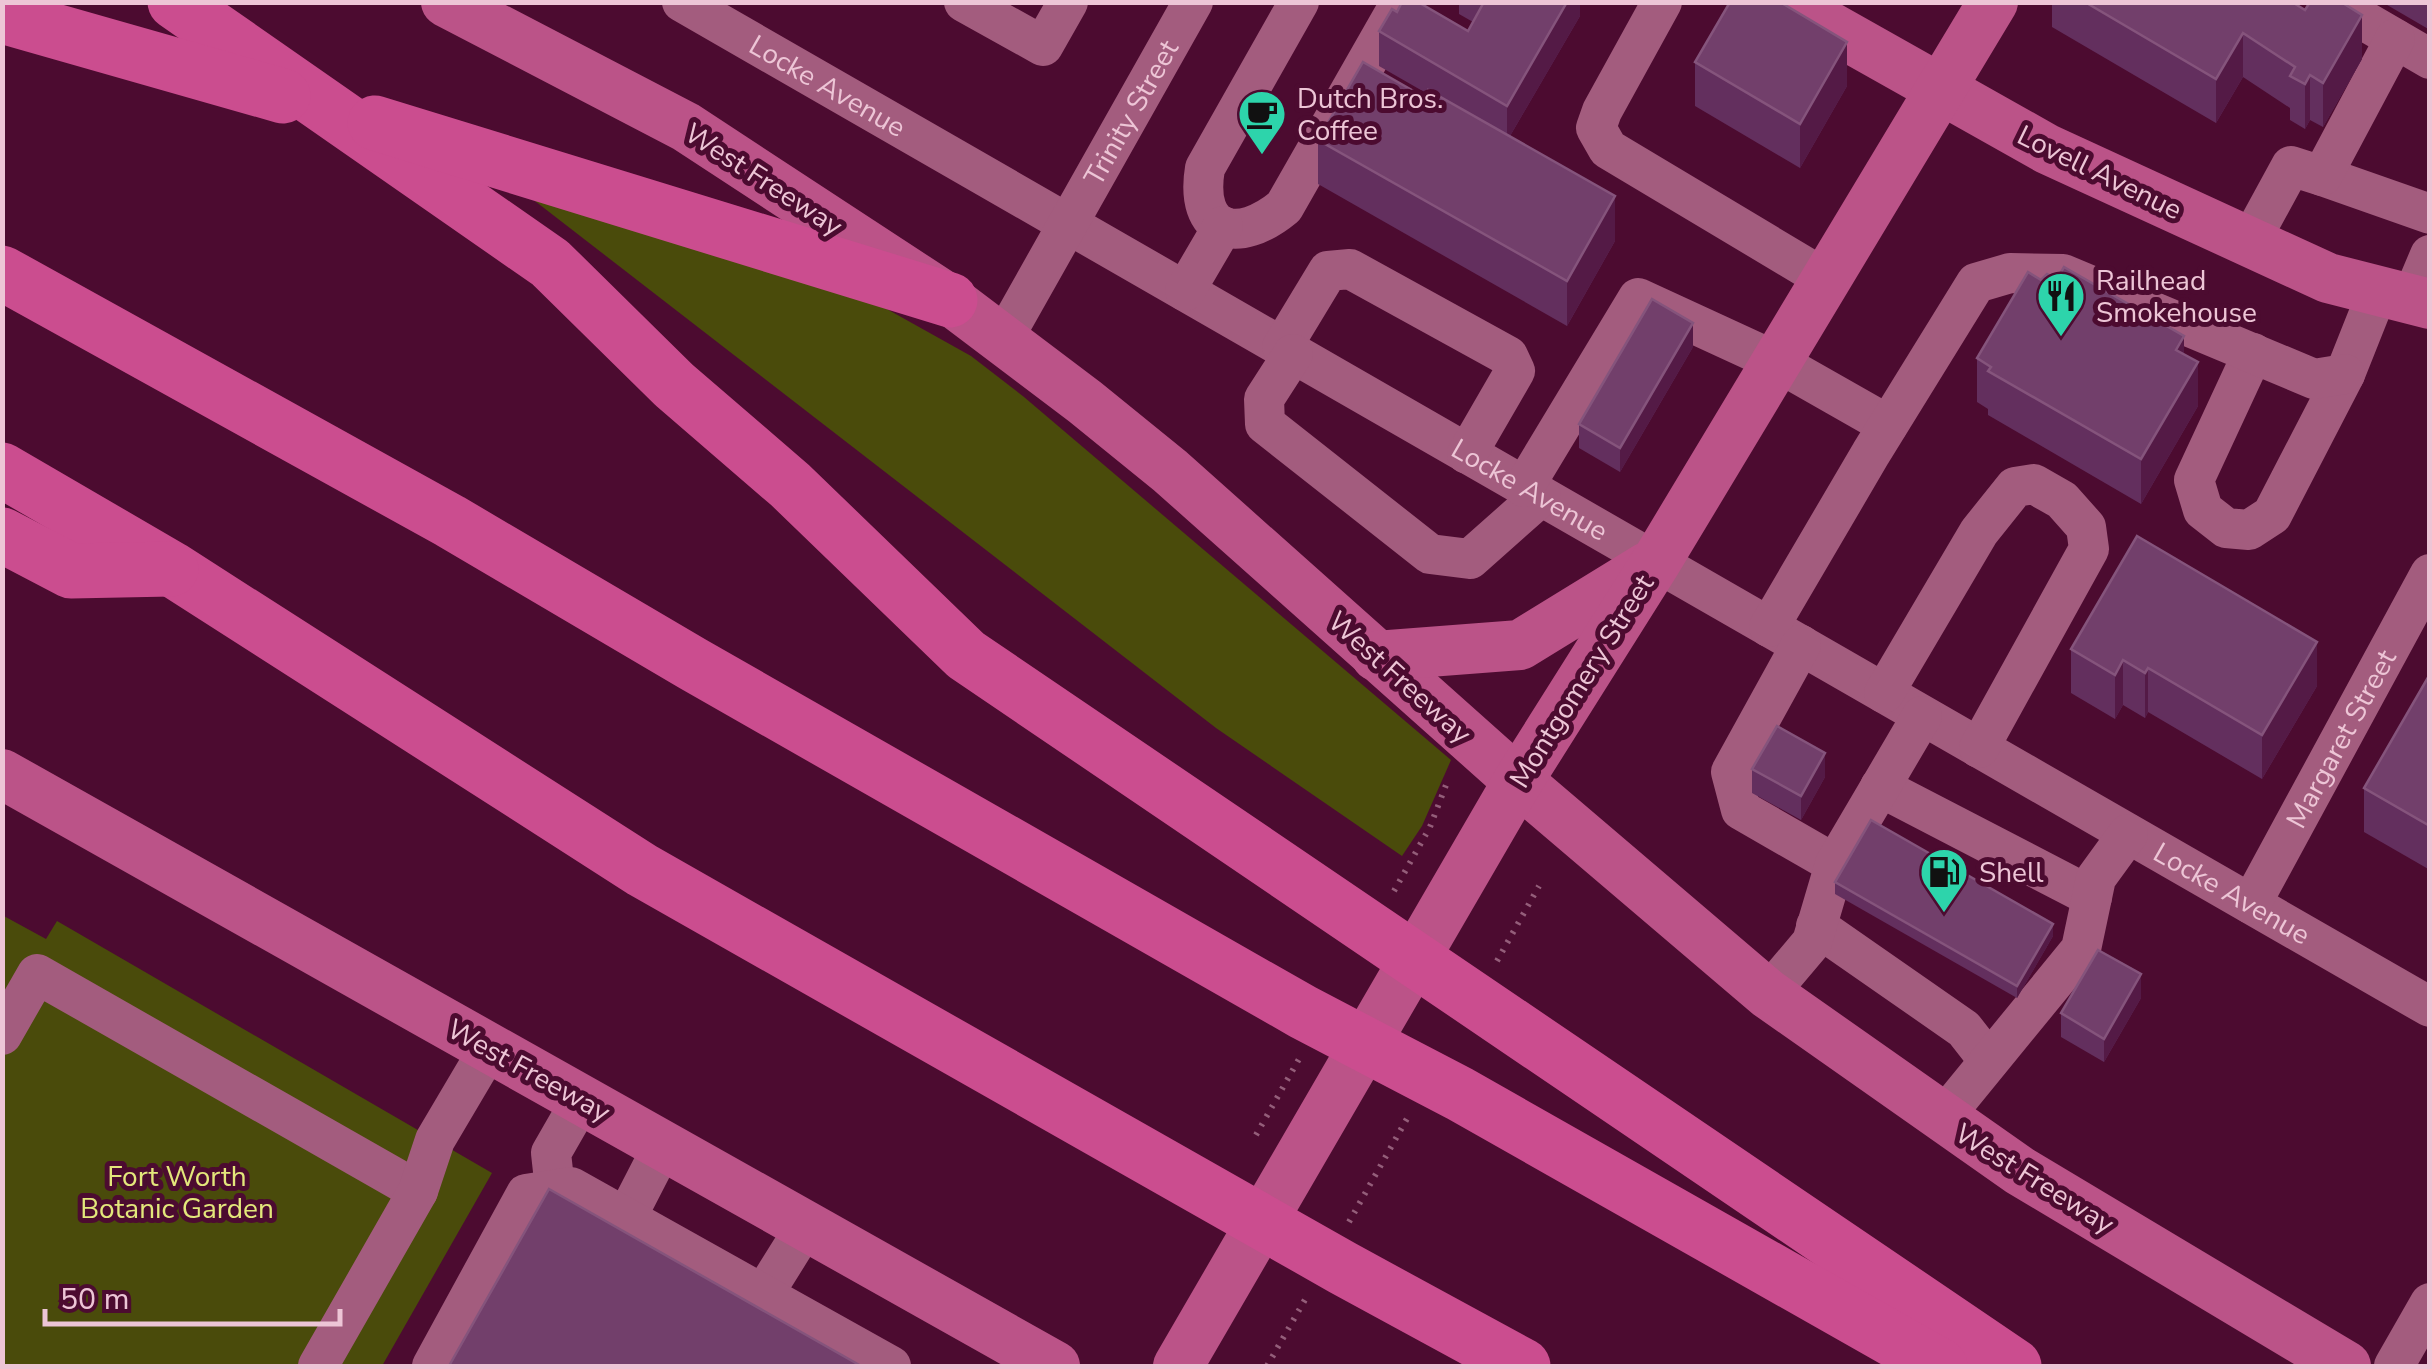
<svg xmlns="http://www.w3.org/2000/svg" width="2432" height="1369" viewBox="0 0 2432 1369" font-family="'Nunito Sans',sans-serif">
	<rect width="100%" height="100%" fill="#4c0b30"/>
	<g fill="#4a4b0b">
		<polygon points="522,191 885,308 971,356 1024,397 1451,760 1422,826 1402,856 1216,728"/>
		<polygon points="2,915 46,939 57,921 492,1173 382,1366 3,1366"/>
	</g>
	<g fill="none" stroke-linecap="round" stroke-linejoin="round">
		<g stroke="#945e7a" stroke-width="6" stroke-dasharray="2.5 8" stroke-linecap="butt">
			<polyline points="1394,891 1430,827 1446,785"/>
			<polyline points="1497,961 1539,886"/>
			<polyline points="1256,1135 1299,1059"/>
			<polyline points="1349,1222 1409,1115"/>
			<polyline points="1267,1366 1306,1298"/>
		</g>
		<g stroke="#a35c7e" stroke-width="40">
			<path id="s1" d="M682,2L2430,1007"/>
			<polyline points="964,2 1043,46 1068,2"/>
			<path d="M1299,2L1205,168C1194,234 1238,245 1284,207L1401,2"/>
			<polyline points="1662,2 1602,111 1596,128 1608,149 1827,280"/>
			<polyline points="2332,2 2430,59"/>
			<polyline points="2322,176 2430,214"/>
			<polyline points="2249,243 2291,166 2322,176 2395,39"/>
			<polyline points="1185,291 1223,226"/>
			<polyline points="2411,300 2430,255"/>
			<path id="s2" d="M1003,339L1193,2"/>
			<polyline points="1282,347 1328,271 1350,269 1508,356 1515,371 1467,454"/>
			<polyline points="2253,353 2194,480 2203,510 2226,528 2249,530 2272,515 2345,374 2378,291"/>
			<polyline points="1293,354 1264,399 1265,424 1430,554 1470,559 1541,496"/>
			<polyline points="1524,487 1638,298 1777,362 1888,425"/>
			<polyline points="1769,627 1871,453 1976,283 2010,273 2063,274 2314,379 2345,374"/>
			<polyline points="1801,645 1731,772 1741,810 1835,864"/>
			<polyline points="1884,693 1979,532 2015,487 2034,484 2062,500 2086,527 2089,549 1979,748"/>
			<polyline points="1880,787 2092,897"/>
			<path id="s3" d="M2251,904L2430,574"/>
			<polyline points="1816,926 1964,1029 1989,1061"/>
			<polyline points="1768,994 1812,942 1835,864 1922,716"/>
			<polyline points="2,1035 37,974 418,1191"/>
			<polyline points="1942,1119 2081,949 2096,878 2128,834"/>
			<polyline points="555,1189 551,1153 582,1099"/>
			<polyline points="626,1218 663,1146"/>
			<polyline points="763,1295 806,1226"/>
			<polyline points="318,1366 418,1191 435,1140 490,1047"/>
			<polyline points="432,1366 526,1194 571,1187 891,1366"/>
			<polyline points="2394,1366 2430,1303"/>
		</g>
		<g stroke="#bb5388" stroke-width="50">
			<polyline points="446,2 686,127 950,300 1085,402 1170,471 1518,781 1768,994 2020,1171 2346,1366"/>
			<polyline points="1786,2 2047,149 2328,278 2430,304"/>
			<polyline points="1376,656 1520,645 1647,567"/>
			<polyline points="2,774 1055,1366"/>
			<polyline points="1178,1366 1518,781 1656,562 1993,2"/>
		</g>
		<g stroke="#cb4d8f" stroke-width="55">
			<polyline points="175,2 550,263 674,385 790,485 966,655 2014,1366"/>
			<polyline points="2,16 283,96"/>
			<polyline points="375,123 950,300"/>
			<polyline points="2,273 450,521 693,664 1303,1012 1460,1094 1940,1366"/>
			<polyline points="2,470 172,569 642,870 1343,1268 1523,1366"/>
			<polyline points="2,535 71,571 171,569"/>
		</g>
	</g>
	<g fill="#632f5e">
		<polygon points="1459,2 1580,2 1580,16 1510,136 1615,241 1567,326 1318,184 1318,140 1424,97 1426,93 1379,66 1379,31 1397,12 1468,31 1473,22 1459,14"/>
		<polygon points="2052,2 2292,2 2362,59 2323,127 2310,120 2305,129 2290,120 2290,108 2243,77 2216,123 2052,27"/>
		<polygon points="2382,2 2430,2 2430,30"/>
		<polygon points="1695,62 1847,86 1800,168 1695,106"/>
		<polygon points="2041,280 2184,354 2198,406 2141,504 1988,415 1988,409 1977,402 1977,358"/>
		<polygon points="1693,347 1620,472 1579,448 1579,424"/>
		<polygon points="2071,649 2317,686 2262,779 2148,712 2145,718 2123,705 2115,719 2071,693"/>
		<polygon points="2430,674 2430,870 2364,832 2364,788"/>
		<polygon points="1752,769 1825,777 1801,820 1752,793"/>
		<polygon points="1835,882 2053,936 2017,998 1835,894"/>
		<polygon points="2141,998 2104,1062 2061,1037 2061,1013"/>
	</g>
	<g fill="#541a46">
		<polygon points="1567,2 1580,2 1580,16 1507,141 1507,106"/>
		<polygon points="2362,15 2362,59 2323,127 2323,83"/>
		<polygon points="2243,33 2243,77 2216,123 2216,79"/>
		<polygon points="1847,42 1847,86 1800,168 1800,124"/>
		<polygon points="2310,75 2310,120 2305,129 2305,84"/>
		<polygon points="1615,196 1615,241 1567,326 1567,281"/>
		<polygon points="1693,323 1693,347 1620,472 1620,448"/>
		<polygon points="2184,336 2184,381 2176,350"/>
		<polygon points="2198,362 2198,406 2141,504 2141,459"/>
		<polygon points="2317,642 2317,686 2262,779 2262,735"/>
		<polygon points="2123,660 2123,705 2115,719 2115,675"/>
		<polygon points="2148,668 2148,712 2145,718 2145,673"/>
		<polygon points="1825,753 1825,777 1801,820 1801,796"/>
		<polygon points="2053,924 2053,936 2017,998 2017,986"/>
		<polygon points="2141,974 2141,998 2104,1062 2104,1039"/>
	</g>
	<g fill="#723f6b" stroke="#85547c" stroke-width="2.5">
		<polygon points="1402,2 1418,2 1468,31 1484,2 1567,2 1507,106 1379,31 1392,9 1397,12"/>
		<polygon points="1730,2 1780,2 1847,42 1800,124 1695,62"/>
		<polygon points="2085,2 2292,2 2305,10 2310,2 2341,2 2362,15 2323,83 2310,75 2305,84 2290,76 2295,67 2243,33 2216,79"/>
		<polygon points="1363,62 1424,97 1428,90 1615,196 1567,281 1318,140"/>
		<polygon points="2064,267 2184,336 2176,350 2198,362 2141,459 1988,371 1991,367 1977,358 2028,272 2041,280 2047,274 2057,279"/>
		<polygon points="1652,299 1693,323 1620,448 1579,424"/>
		<polygon points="2137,536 2317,642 2262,735 2148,668 2145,673 2123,660 2115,675 2071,649"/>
		<polygon points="2430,674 2430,826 2364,788"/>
		<polygon points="1777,726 1825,753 1801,796 1752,769"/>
		<polygon points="1871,820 2053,924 2017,986 1835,882"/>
		<polygon points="2098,950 2141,974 2104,1039 2061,1013"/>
		<polygon points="549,1189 861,1366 449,1366"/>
	</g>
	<defs>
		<g id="cafe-pin" transform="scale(2.5)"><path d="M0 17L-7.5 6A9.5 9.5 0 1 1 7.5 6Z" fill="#2dd4ab" stroke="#4c0b30"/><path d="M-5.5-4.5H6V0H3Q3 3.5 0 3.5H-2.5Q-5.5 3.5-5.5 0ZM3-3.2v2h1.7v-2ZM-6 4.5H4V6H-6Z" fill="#111"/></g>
		<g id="restaurant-pin" transform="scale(2.5)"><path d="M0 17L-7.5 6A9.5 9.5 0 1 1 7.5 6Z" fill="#2dd4ab" stroke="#4c0b30"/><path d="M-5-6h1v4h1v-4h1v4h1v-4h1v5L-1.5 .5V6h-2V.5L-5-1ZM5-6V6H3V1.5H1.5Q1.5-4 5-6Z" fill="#111"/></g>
		<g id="fuel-pin" transform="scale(2.5)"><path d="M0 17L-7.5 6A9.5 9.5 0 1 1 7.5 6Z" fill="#2dd4ab" stroke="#4c0b30"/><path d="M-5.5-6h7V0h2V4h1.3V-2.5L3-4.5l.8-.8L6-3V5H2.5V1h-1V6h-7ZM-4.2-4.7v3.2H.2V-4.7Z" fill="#111"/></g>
	</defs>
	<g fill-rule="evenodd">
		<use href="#cafe-pin" x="1262" y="114"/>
		<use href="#restaurant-pin" x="2061" y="296"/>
		<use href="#fuel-pin" x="1944" y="872"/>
	</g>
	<g text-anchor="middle" stroke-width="10" stroke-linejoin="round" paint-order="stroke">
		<g font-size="28" fill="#edc5d6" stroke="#4c0b30">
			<text dy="10" stroke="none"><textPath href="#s1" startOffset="168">Locke Avenue</textPath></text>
			<text dy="10" stroke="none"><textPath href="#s2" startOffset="260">Trinity Street</textPath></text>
			<text transform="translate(2100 172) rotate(26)" y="10">Lovell Avenue</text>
			<text transform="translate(764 179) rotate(33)" y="10">West Freeway</text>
			<text dy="10" stroke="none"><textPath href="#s1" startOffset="978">Locke Avenue</textPath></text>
			<text transform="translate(1400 677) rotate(42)" y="10">West Freeway</text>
			<text transform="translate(1581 681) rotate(-58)" y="10">Montgomery Street</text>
			<text dy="10" stroke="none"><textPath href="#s3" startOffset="188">Margaret Street</textPath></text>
			<text dy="10" stroke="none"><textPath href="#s1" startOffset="1788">Locke Avenue</textPath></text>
			<text transform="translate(529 1070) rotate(29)" y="10">West Freeway</text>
			<text transform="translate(2035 1178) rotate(32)" y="10">West Freeway</text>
		</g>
		<g font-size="28" fill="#edc5d6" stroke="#4c0b30" text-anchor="start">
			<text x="1297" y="108">Dutch Bros.<tspan x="1297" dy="32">Coffee</tspan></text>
			<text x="2096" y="290">Railhead<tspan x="2096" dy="32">Smokehouse</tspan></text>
			<text x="1979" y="882">Shell</text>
		</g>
		<g font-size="28" fill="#e3e77b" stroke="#4c0b30">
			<text x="177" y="1186">Fort Worth<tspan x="177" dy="32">Botanic Garden</tspan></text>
		</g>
	</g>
	<rect width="2432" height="1369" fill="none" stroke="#edc5d6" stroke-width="10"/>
	<path d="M45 1309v15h295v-15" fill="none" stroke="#edc5d6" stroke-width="5"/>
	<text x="60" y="1309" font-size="30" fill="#edc5d6" stroke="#4c0b30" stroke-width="8" paint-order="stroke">50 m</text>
</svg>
